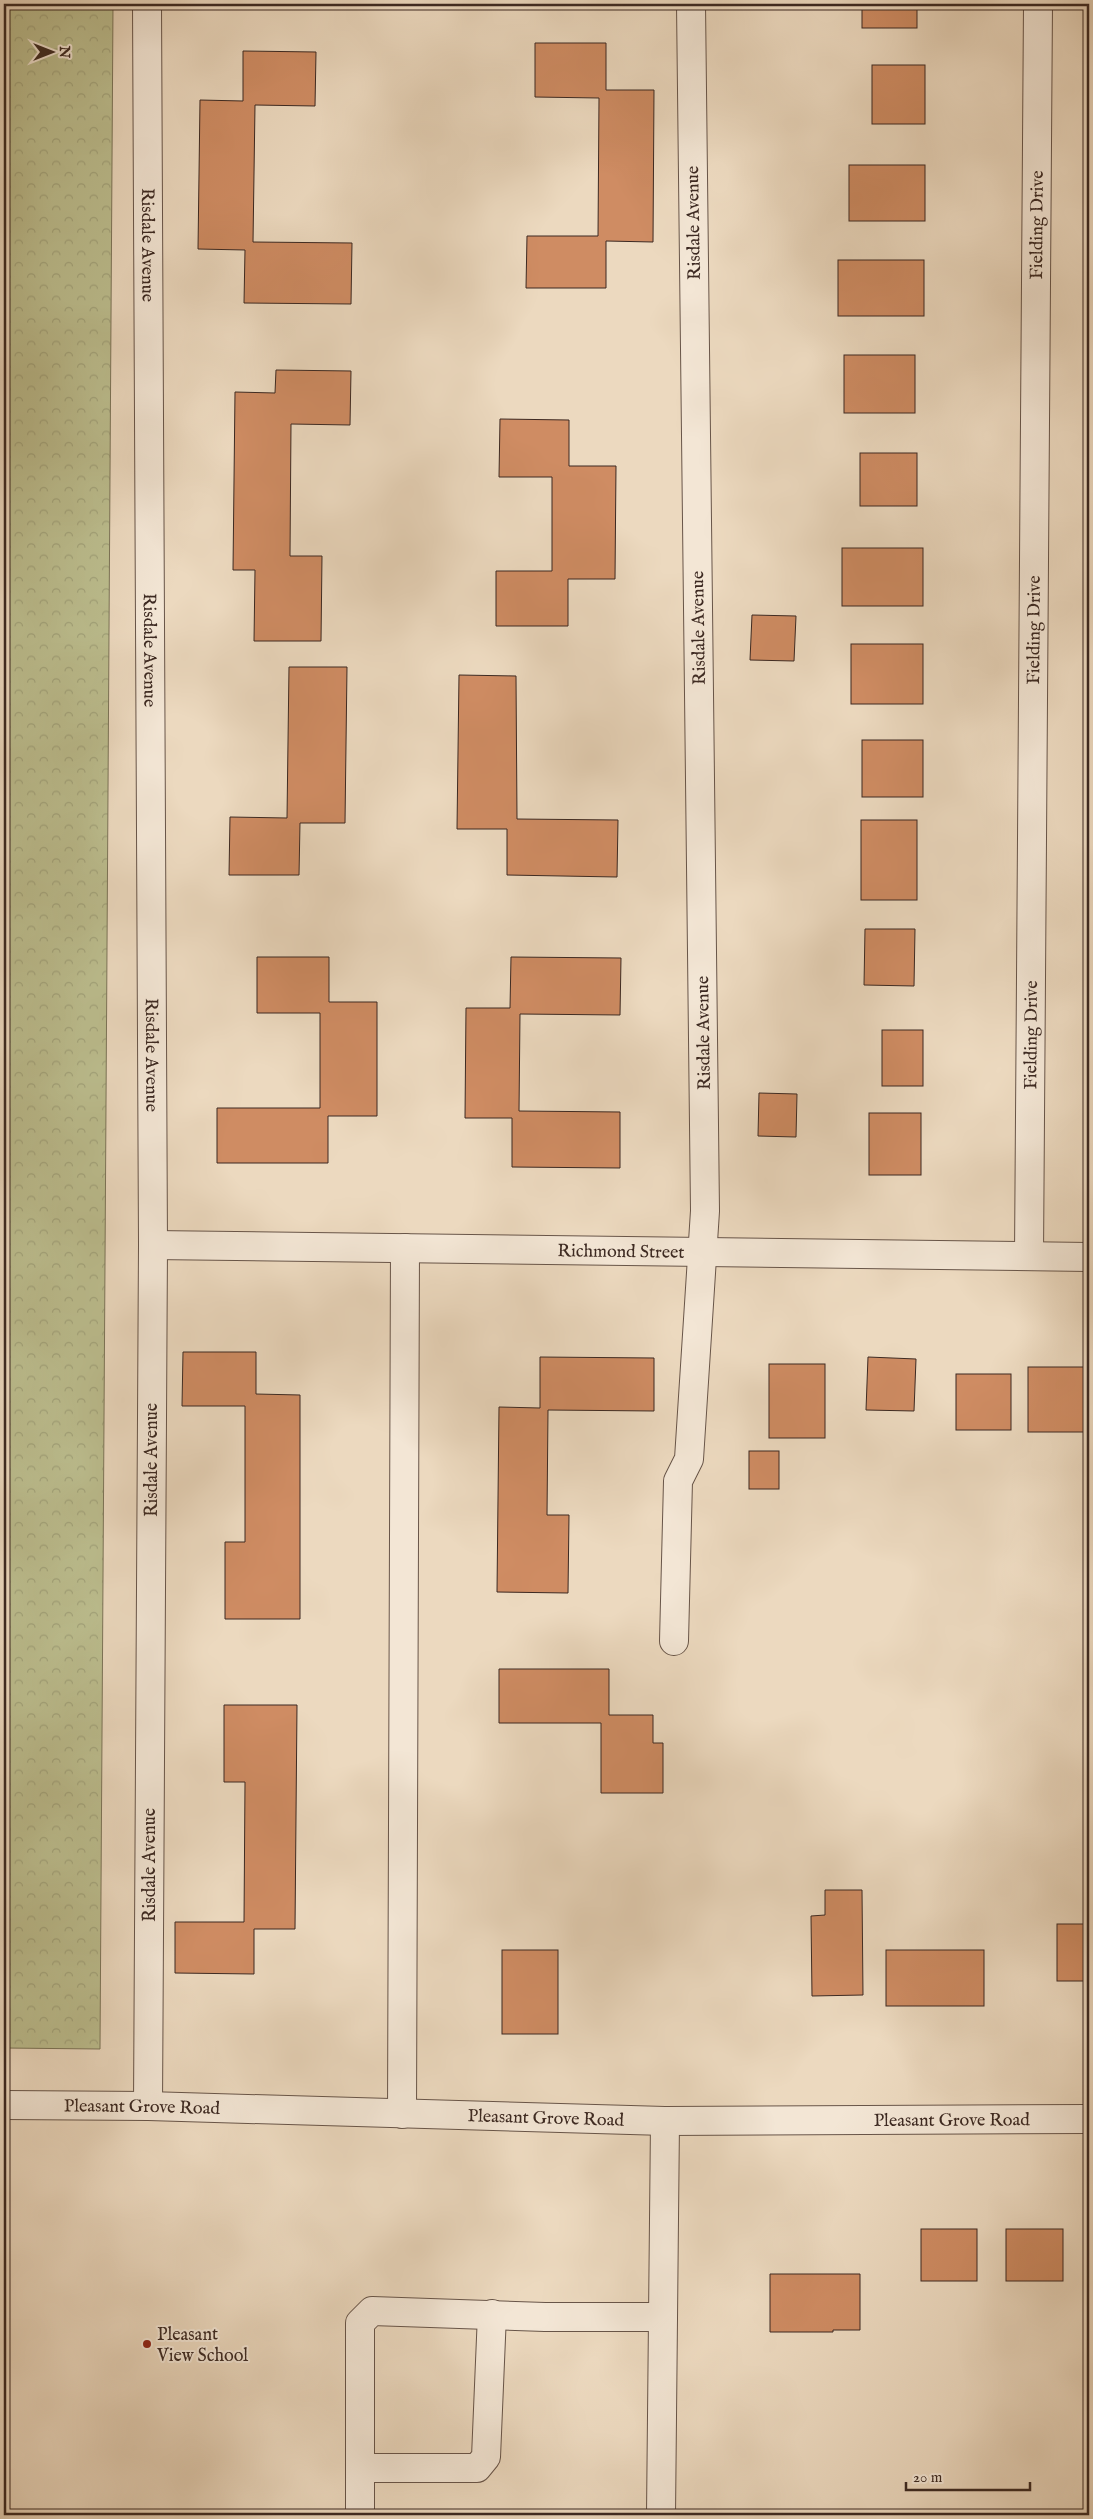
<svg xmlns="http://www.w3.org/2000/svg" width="1093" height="2519" viewBox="0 0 1093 2519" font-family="'IM FELL English',serif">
	<defs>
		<pattern id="park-crowns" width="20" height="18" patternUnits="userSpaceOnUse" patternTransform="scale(1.25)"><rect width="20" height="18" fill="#bcbe8f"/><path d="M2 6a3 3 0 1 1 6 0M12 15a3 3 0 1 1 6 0" fill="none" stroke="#a2a37b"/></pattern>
	</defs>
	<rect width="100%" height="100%" fill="#ecd9bf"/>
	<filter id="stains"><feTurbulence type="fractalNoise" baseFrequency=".004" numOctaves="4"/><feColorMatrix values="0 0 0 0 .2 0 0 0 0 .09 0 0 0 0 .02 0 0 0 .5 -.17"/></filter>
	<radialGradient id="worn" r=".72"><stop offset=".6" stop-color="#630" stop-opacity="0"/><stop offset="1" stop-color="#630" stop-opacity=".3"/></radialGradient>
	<polygon fill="url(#park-crowns)" stroke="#7c7458" points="4,4 113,4 100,2049 4,2048"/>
	<g fill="#cf8c63" stroke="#3c2922">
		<rect x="862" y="4" width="55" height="24"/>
		<polygon points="535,43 606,43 606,90 654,90 653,242 606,241 606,288 526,288 527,236 598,236 599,98 535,97"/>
		<polygon points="243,51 316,52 315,106 255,105 253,242 352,243 351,304 244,303 245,250 198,249 200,100 243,101"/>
		<rect x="872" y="65" width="53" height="59"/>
		<rect x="849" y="165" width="76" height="56"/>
		<rect x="838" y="260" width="86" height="56"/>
		<rect x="844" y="355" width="71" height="58"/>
		<polygon points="276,370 351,371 350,425 291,424 290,556 322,556 321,641 254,641 255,570 233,570 235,392 275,393"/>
		<polygon points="500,419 569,420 569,466 616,466 615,579 568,579 568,626 496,626 496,571 552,571 552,477 499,477"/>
		<rect x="860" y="453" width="57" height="53"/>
		<rect x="842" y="548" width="81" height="58"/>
		<polygon points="752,615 796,616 794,661 750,660"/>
		<rect x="851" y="644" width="72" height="60"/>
		<polygon points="289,667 347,667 345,823 300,823 299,875 229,875 230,817 287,818"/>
		<polygon points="459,675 516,676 517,819 618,820 617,877 507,875 507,829 457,829"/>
		<rect x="862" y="740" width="61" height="57"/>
		<rect x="861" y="820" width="56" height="80"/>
		<polygon points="865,929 915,929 914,986 864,985"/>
		<polygon points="257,957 329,957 329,1002 377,1002 377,1116 328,1116 328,1163 217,1163 217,1108 320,1108 320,1013 257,1013"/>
		<polygon points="511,957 621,958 620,1015 520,1014 519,1111 620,1112 620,1168 512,1167 512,1118 465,1118 466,1008 510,1008"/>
		<rect x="882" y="1030" width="41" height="56"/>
		<polygon points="759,1093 797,1094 796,1137 758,1136"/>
		<rect x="869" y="1113" width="52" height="62"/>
		<polygon points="183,1352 256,1352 256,1394 300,1395 300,1619 225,1619 225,1542 245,1542 245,1406 182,1406"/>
		<polygon points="540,1357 654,1358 654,1411 548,1410 547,1515 569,1515 568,1593 497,1592 499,1407 540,1408"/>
		<polygon points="868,1357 916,1359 914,1411 866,1410"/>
		<rect x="769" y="1364" width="56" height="74"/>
		<rect x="1028" y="1367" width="61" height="65"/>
		<rect x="956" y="1374" width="55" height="56"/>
		<rect x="749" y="1451" width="30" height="38"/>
		<polygon points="499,1669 609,1669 609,1715 653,1715 653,1743 663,1743 663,1793 601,1793 601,1723 499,1723"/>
		<polygon points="224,1705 297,1705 295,1929 254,1929 254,1974 175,1973 175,1922 244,1922 245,1782 224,1782"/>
		<polygon points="825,1890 862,1890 863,1995 812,1996 811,1916 825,1915"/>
		<rect x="1057" y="1924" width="32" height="57"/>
		<rect x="502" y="1950" width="56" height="84"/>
		<rect x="886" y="1950" width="98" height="56"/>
		<rect x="921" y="2229" width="56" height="52"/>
		<rect x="1006" y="2229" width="57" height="52"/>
		<polygon points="770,2274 860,2274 860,2330 833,2330 833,2332 770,2332"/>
	</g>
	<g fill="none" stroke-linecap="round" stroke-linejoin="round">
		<g stroke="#685549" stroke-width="30">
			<g id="minor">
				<path id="s1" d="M147,4L153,1245L148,2106"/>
				<path id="s2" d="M153,1245L1089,1257"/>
				<path id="s3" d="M1029,1256L1038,4"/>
				<polyline points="674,1641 678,1481 689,1459 705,1211 691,4"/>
				<path id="s4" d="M4,2105L148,2106L665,2121L1089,2119"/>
				<polyline points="402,2114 405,1248"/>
				<polyline points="360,2468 477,2468 486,2457 492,2314"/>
				<polyline points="360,2515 360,2323 372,2311 545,2317 663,2317"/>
				<polyline points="661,2515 665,2121"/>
			</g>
		</g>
		<use href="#minor" stroke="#f3e6d5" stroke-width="28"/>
	</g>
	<circle fill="#8f2418" stroke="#f3e6d5" stroke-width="2" cx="147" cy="2344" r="5"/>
	<g text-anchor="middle" stroke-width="4" stroke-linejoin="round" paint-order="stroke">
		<g font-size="18" fill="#3c2922" stroke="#f3e6d5">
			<text transform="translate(693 223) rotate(-91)" y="6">Risdale Avenue</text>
			<text dy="6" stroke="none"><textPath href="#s3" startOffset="1031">Fielding Drive</textPath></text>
			<text dy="6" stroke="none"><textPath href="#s1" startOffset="241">Risdale Avenue</textPath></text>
			<text transform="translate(698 628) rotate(-91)" y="6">Risdale Avenue</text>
			<text dy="6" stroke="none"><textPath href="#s3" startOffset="626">Fielding Drive</textPath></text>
			<text dy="6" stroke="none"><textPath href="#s1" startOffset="646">Risdale Avenue</textPath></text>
			<text transform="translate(703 1033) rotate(-91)" y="6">Risdale Avenue</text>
			<text dy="6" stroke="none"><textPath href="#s3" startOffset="221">Fielding Drive</textPath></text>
			<text dy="6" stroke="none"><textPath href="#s1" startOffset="1051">Risdale Avenue</textPath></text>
			<text dy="6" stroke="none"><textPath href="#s2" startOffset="468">Richmond Street</textPath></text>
			<text transform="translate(151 1460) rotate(-90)" y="6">Risdale Avenue</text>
			<text transform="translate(149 1865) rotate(-90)" y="6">Risdale Avenue</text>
			<text dy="6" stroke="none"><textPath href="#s4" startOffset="138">Pleasant Grove Road</textPath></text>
			<text dy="6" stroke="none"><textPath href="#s4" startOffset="542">Pleasant Grove Road</textPath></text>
			<text dy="6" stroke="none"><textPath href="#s4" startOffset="948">Pleasant Grove Road</textPath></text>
		</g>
		<g font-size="18" fill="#3c2922" stroke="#f3e6d5" text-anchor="start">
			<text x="157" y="2340">Pleasant<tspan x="157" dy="21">View School</tspan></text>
		</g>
	</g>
	<rect width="1093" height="2519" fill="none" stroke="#ecd9bf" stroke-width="20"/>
	<rect x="5" y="5" width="1083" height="2509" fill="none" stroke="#3c2922" stroke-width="2.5"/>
	<rect x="10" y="10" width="1073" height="2499" fill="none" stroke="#3c2922"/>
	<g transform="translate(52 52) rotate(90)" stroke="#f3e6d5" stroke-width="4" paint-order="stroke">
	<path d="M0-4L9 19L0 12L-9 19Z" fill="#3c2922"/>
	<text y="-8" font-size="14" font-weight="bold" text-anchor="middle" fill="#3c2922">N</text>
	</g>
	<path d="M906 2482v8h124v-8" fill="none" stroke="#3c2922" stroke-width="2.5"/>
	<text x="913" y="2482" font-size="15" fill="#3c2922" stroke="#f3e6d5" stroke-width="4" paint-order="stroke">20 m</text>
	<rect width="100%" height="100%" filter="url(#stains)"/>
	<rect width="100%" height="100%" fill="url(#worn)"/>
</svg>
